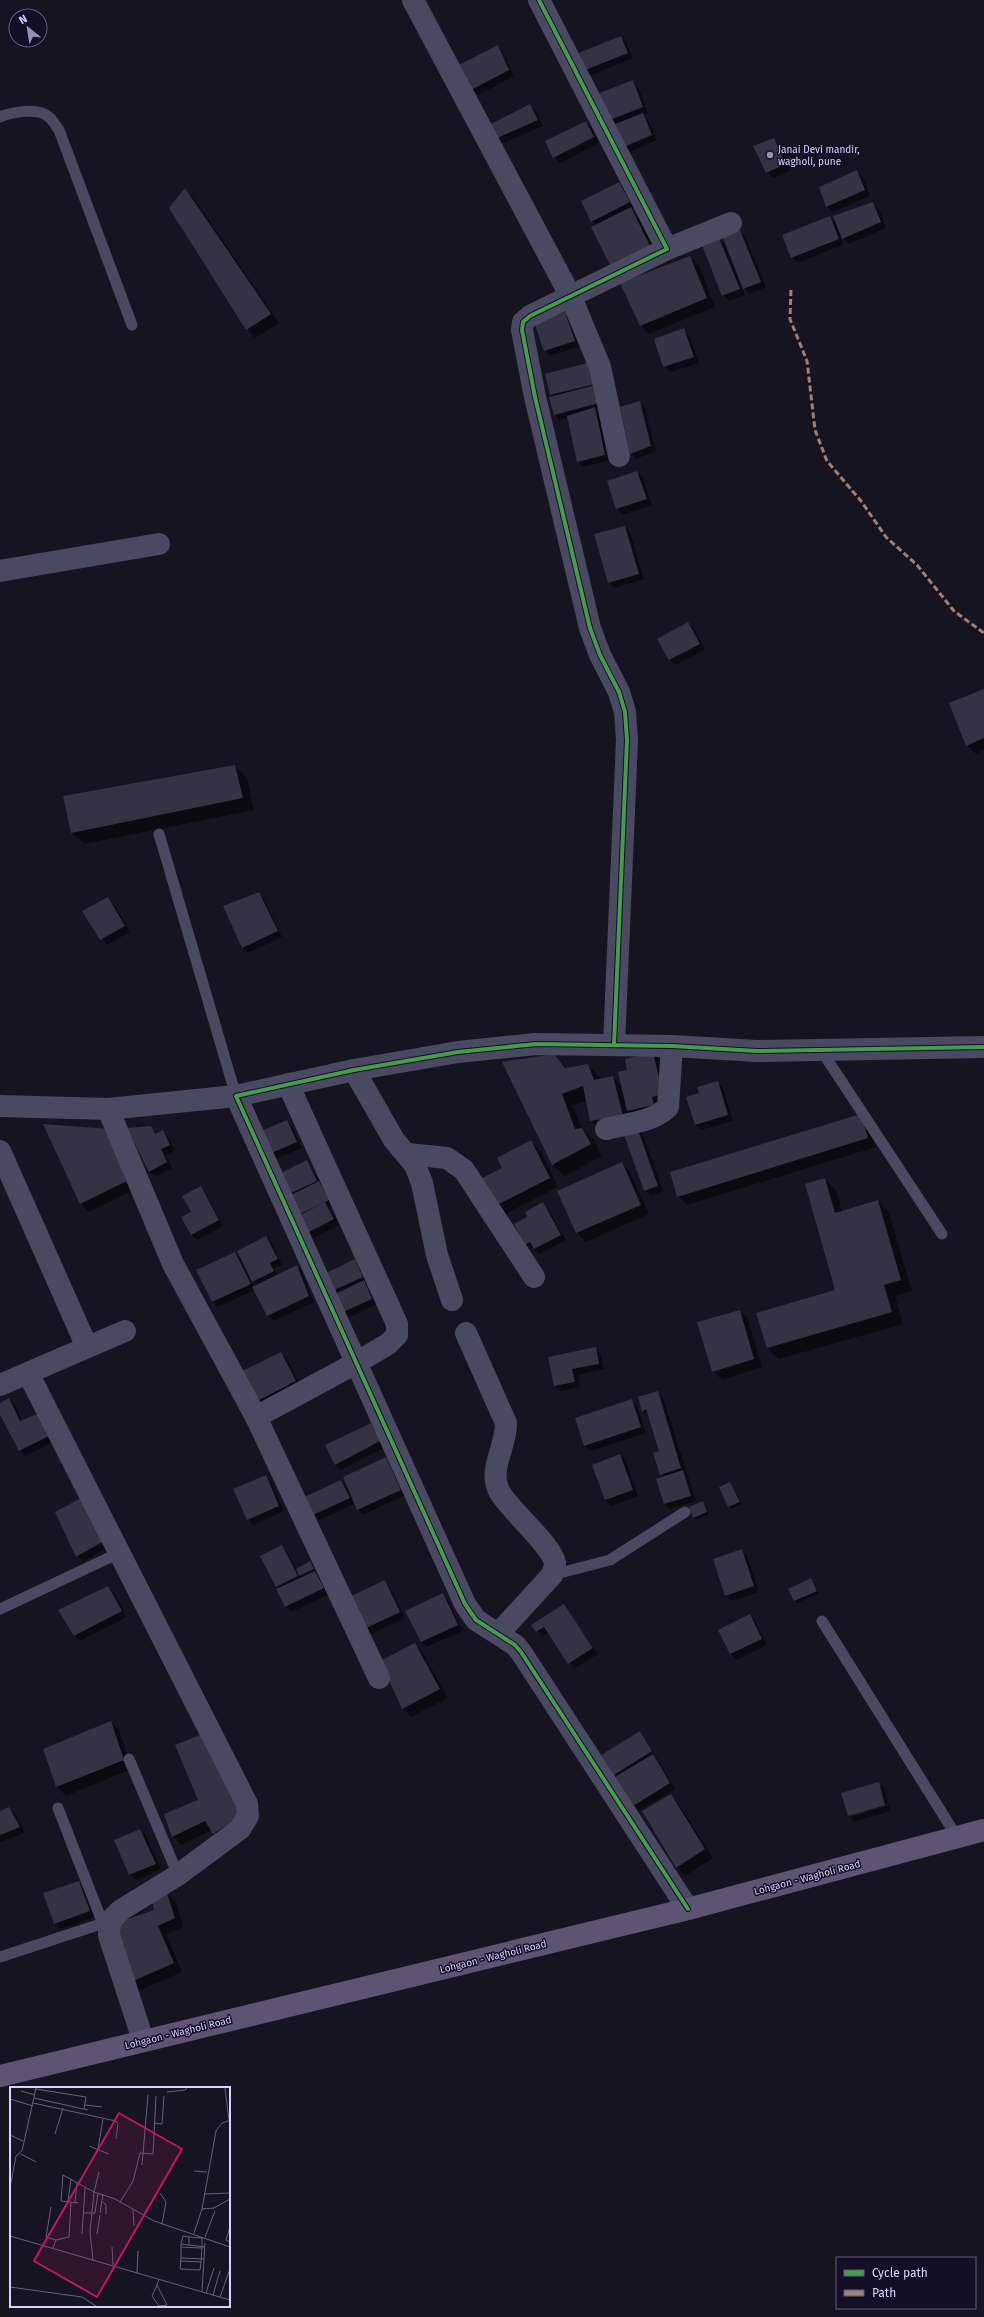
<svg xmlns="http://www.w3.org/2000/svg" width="984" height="2317" viewBox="0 0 984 2317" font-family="'Fira Sans',sans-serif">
	<rect width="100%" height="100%" fill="#161421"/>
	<g fill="#0007" fill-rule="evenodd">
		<polygon points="620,37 626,42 633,58 589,76 584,70"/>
		<polygon points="498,47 503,52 514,76 478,95 472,89"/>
		<polygon points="633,81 638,87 648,113 643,115 648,120 657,140 625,154 608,120"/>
		<polygon points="530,105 536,111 543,126 501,144 489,127"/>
		<polygon points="586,122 592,128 599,143 560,163 554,157"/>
		<polygon points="774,140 779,145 791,170 773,178 767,172"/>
		<polygon points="857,171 863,177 870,196 833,212 827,206"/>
		<polygon points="619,183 625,189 634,208 632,210 639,217 659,256 596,225 592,221"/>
		<polygon points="185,190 194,198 279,323 255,338 247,329"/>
		<polygon points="873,203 879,209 886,228 849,244 840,235 844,244 798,263 792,257 829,217 837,225"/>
		<polygon points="740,231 745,237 766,287 750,294 744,288 730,253 728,253 745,295 729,301 723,295 719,239 728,248"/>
		<polygon points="690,257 699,265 715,307 649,334 641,325"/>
		<polygon points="564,313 570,319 580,346 550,356 545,350"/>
		<polygon points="684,329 689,335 699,363 670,372 664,366"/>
		<polygon points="596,368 604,409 597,410 600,414 610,460 583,467 578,462 568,418 560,420 554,414 553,397 546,374"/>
		<polygon points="640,402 645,408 656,451 636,459 631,453"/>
		<polygon points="637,472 643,477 652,505 623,515 617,509 608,482"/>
		<polygon points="625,527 630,532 644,579 614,588 608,582"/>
		<polygon points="688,623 694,629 705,650 675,665 670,660"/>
		<polygon points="984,690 984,750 976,754 967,745"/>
		<polygon points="235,766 247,778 254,810 84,844 72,833 64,796"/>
		<polygon points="258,893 264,899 282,937 248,953 243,947"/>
		<polygon points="108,899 114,904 130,932 107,945 83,912"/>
		<polygon points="653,1053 662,1062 671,1103 603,1132 591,1121 587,1100 573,1106 582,1129 594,1140 602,1156 565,1176 553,1165 504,1063 554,1055 567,1069 588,1065 601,1079 613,1077 622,1086 628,1070"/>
		<polygon points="717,1082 723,1088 733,1121 701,1130 695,1125 700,1094"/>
		<polygon points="286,1121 292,1126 302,1148 273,1160 268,1155"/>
		<polygon points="869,1124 876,1147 687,1205 678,1196"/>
		<polygon points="45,1125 137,1188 89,1212 81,1204"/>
		<polygon points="150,1127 157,1134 163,1132 168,1137 175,1151 166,1155 172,1168 156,1177 150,1172 129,1128"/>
		<polygon points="637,1129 643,1134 663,1191 651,1196 645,1190"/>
		<polygon points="531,1142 540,1150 558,1187 505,1214 496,1205 503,1168"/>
		<polygon points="307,1162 325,1188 333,1206 330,1207 339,1225 312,1239 287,1195"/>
		<polygon points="622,1163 630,1172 649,1214 586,1242 577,1233 559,1192"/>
		<polygon points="825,1179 836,1190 842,1212 878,1201 889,1213 912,1291 895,1296 903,1324 779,1359 767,1348 836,1291"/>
		<polygon points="201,1187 206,1193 223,1226 197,1240 191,1234 193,1213"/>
		<polygon points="543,1203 548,1209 566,1240 540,1254 526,1244 529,1217"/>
		<path d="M266,1237L272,1243L282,1265L274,1269L278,1275L296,1266L302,1272L314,1302L274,1321L268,1316L255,1290L218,1307L212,1302L198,1271L235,1253L243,1261ZM250,1278L254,1282L258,1285L254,1287Z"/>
		<polygon points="355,1260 360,1266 368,1283 366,1284 377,1304 348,1318 333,1291"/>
		<polygon points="740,1311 748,1319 762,1367 722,1380 713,1371"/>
		<polygon points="595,1348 601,1354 604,1369 578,1375 580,1387 561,1391 555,1386 549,1358"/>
		<polygon points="280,1353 286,1358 301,1387 264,1406 258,1400"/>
		<polygon points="657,1392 663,1398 696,1501 670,1509 665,1504 660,1452 649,1417 643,1411 639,1398"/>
		<polygon points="9,1399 15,1405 22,1421 36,1415 54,1442 25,1456 20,1451 0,1413 0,1404"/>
		<polygon points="632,1401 637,1406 646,1433 591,1451 585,1446 576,1419"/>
		<polygon points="370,1425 376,1430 385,1447 341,1470 335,1465"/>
		<polygon points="620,1455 626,1461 638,1496 611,1506 606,1500 593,1465"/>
		<polygon points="385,1458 391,1464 406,1495 363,1515 355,1504 319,1520 313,1515 341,1481 349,1489"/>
		<polygon points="266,1476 271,1482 284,1511 253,1525 248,1519"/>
		<polygon points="730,1483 742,1504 731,1509 720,1487"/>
		<polygon points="81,1499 108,1547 83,1562 77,1556 56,1512"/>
		<polygon points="702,1503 709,1514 697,1520 694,1517"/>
		<polygon points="282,1546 287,1552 296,1569 310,1563 313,1565 329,1594 291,1612 286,1606 261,1556"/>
		<polygon points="741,1550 747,1556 759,1592 732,1601 726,1595"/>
		<polygon points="811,1579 819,1593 797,1603 795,1601"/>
		<polygon points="384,1581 390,1587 405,1618 371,1634 365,1628"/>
		<polygon points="108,1587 114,1592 127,1617 80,1641 75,1635"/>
		<polygon points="443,1594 448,1600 463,1631 427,1647 421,1642 407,1612"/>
		<polygon points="564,1605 598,1654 574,1669 549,1633 542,1637 537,1631"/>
		<polygon points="749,1615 755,1621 767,1645 736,1660 731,1654 719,1630"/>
		<polygon points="415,1644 423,1653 448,1698 411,1717 403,1708"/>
		<polygon points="110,1722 119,1730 132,1769 66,1796 57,1787 44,1750"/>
		<polygon points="640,1733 645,1738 675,1789 642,1809 643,1811 670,1795 679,1804 713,1858 685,1876 677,1867 642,1809 639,1811 634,1805 615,1774"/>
		<polygon points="878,1783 884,1788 888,1803 851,1814 851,1817 889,1805 890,1811 854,1822 849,1816 842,1794"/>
		<polygon points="9,1808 15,1814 25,1833 0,1842 0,1812"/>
		<polygon points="165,1814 252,1814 222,1842 212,1830 181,1845 173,1836"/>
		<polygon points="140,1830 146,1836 161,1869 136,1880 130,1874"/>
		<polygon points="79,1882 84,1888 95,1917 61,1929 55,1923"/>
		<polygon points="167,1894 176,1902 183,1927 166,1934 182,1972 141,1990 132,1981 156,1910"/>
	</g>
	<g fill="#343243">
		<polygon points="621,36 628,53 583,71 576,54"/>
		<polygon points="498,45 509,70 471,90 459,65"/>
		<polygon points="633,80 643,107 607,121 597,94"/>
		<polygon points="530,104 538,120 495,139 487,126"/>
		<polygon points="643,113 652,135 619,149 610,126"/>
		<polygon points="586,121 594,137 553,158 545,141"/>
		<polygon points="774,138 786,164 766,173 753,146"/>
		<polygon points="857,170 865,190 826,207 819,187"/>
		<polygon points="619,182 630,202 591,222 581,201"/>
		<polygon points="185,188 271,314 246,330 169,208"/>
		<polygon points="873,202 881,222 842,239 833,216"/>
		<polygon points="631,207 651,248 611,267 591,227"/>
		<polygon points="830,216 839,239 791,258 782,235"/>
		<polygon points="740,230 761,282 743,289 723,238"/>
		<polygon points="719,238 740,289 722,296 702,245"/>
		<polygon points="690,256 707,298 640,326 620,283"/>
		<polygon points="565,312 575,341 544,351 534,322"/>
		<polygon points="684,328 694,357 663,367 654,339"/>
		<polygon points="591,362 595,384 550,395 545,374"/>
		<polygon points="595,385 599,403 554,415 549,397"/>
		<polygon points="640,401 651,446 630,454 620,407"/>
		<polygon points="595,407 605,455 577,462 567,416"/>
		<polygon points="637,471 647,499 616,509 607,481"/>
		<polygon points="625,526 639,574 608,583 594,534"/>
		<polygon points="688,622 700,644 669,660 657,639"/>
		<polygon points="984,689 984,738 966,746 949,703"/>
		<polygon points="235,765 243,798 71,833 63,796"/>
		<polygon points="259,892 278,931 242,948 223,906"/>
		<polygon points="108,897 125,926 100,940 82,911"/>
		<polygon points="653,1052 663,1094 652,1097 654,1105 627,1111 618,1072 627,1070 625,1059"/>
		<polygon points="554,1054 565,1068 588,1064 594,1080 613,1076 623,1116 590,1121 583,1086 562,1094 575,1129 582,1128 591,1144 552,1165 502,1062"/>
		<polygon points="718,1081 728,1115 695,1125 686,1097 699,1093 697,1087"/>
		<polygon points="861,1114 868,1138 677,1197 670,1172"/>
		<polygon points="287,1120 297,1142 267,1155 257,1133"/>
		<polygon points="43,1124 111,1129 129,1180 80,1204"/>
		<polygon points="151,1126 155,1134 163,1130 170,1145 161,1149 167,1162 149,1172 127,1128"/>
		<polygon points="637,1127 658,1186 644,1191 623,1132"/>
		<polygon points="531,1140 550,1178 495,1206 482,1178 502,1168 497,1158"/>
		<polygon points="307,1160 317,1181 287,1195 277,1175"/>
		<polygon points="622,1162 641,1205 576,1233 557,1191"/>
		<polygon points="825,1178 835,1213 878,1200 901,1280 884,1285 892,1312 767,1348 756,1313 835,1290 805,1184"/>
		<polygon points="319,1181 329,1200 296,1216 287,1197"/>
		<polygon points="201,1186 219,1220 191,1235 181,1217 191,1212 182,1196"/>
		<polygon points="325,1202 334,1219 305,1234 296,1217"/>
		<polygon points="543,1202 561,1235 534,1249 530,1242 525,1245 514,1224 527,1217 525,1212"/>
		<polygon points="266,1236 278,1259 270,1263 274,1271 252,1282 237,1251"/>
		<polygon points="235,1252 251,1284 212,1302 196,1270"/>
		<polygon points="355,1259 363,1277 332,1291 324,1274"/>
		<polygon points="297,1265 309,1296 267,1316 252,1287"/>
		<polygon points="364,1280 372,1299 341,1313 333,1295"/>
		<polygon points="740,1310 754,1359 712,1372 697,1322"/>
		<polygon points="596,1347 599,1364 572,1369 575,1382 554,1386 548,1357"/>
		<polygon points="281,1352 296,1381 257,1401 242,1371"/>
		<polygon points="658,1391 681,1468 660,1475 653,1453 659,1451 646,1409 642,1412 638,1397"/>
		<polygon points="9,1398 20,1421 37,1414 49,1436 19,1451 0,1415 0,1403"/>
		<polygon points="632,1399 641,1427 584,1446 575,1418"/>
		<polygon points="371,1423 380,1441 335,1465 325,1445"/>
		<polygon points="620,1454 633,1490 605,1500 592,1465"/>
		<polygon points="386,1457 401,1490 357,1510 343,1477"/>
		<polygon points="683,1470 691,1496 664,1504 656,1479"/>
		<polygon points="266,1475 279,1506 247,1520 233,1489"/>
		<polygon points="341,1480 350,1498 313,1515 304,1497"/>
		<polygon points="730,1482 740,1502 728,1507 719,1487"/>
		<polygon points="81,1498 104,1541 76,1557 55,1512"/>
		<polygon points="703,1501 707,1512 693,1518 689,1507"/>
		<polygon points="282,1545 298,1576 276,1587 260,1556"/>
		<polygon points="742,1549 754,1586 725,1596 713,1559"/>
		<polygon points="310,1561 314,1569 299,1576 296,1569"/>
		<polygon points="315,1571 324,1588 285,1607 276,1589"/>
		<polygon points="811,1578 817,1591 794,1601 788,1589"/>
		<polygon points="385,1580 400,1612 364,1629 349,1597"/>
		<polygon points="108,1586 122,1611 74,1636 58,1610"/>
		<polygon points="443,1593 458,1625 421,1642 405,1611"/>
		<polygon points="564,1604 593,1648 568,1664 544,1627 536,1632 531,1625"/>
		<polygon points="750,1614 762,1639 730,1654 718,1630"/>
		<polygon points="415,1643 440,1689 402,1709 380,1661"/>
		<polygon points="111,1721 124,1760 56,1787 43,1749"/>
		<polygon points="640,1731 652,1751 614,1775 601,1755"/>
		<polygon points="205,1733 244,1814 213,1834 205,1821 172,1837 164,1814 198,1800 175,1745"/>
		<polygon points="653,1754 670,1783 633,1806 615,1777"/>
		<polygon points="879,1782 885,1805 848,1816 841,1793"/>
		<polygon points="671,1794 705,1849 676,1868 642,1811"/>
		<polygon points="9,1807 20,1827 0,1835 0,1811"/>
		<polygon points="140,1829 156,1864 129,1875 114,1840"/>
		<polygon points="79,1881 90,1911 54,1924 43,1893"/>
		<polygon points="167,1893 175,1918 158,1926 174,1963 131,1982 116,1923 154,1910 152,1900"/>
	</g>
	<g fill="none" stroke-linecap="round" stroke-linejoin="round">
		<g stroke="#4a4962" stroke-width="11">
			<path d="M0,117C12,112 38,107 49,117C53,120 56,126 59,130L132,325"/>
			<polyline points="159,834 236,1096"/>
			<polyline points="821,1050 942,1234"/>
			<polyline points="552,1575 610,1560 685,1512"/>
			<polyline points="0,1609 119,1553"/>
			<polyline points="822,1621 957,1837"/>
			<polyline points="129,1759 178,1875"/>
			<polyline points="58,1808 103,1924"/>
			<polyline points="0,1957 110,1921"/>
		</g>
		<g stroke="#4a4962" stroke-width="22">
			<polyline points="413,0 571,297 600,367 619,456"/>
			<polyline points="539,0 667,249 530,316 523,322 522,330 535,397 590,628 600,655 619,692 625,712 627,740 614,1045"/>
			<polyline points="667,249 731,223"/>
			<polyline points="0,571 159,544"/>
			<polyline points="354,1070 394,1140 415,1165 422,1183 437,1255 452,1300"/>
			<polyline points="0,1106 108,1109 236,1096"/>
			<polyline points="108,1109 173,1264 256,1417 379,1678"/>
			<path d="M606,1129C625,1124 654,1122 668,1107L672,1046"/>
			<polyline points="0,1151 87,1347"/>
			<polyline points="408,1154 447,1158 464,1170 534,1277"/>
			<path d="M466,1333L506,1423C507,1445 488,1469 499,1491C510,1511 552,1545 555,1563C555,1566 553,1572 552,1575L498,1634"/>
			<polyline points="28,1373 247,1804 248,1816 240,1829 178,1875 121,1910 110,1921 109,1935 143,2040"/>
			<polyline points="0,1385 125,1331"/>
			<polyline points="256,1417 356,1363 388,1344 397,1335 397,1324 288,1084"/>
			<polyline points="688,1909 521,1652 515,1645 476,1620 465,1604 236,1096 354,1070 458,1052 536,1044 672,1046 757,1051 984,1047"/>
		</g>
		<polyline stroke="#5e5373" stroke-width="22" points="0,2076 688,1909 984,1830"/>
		<polyline stroke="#9e8076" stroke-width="3" stroke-dasharray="6 3" stroke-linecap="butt" points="791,290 790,319 807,361 815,430 827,461 861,501 886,537 917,565 954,611 984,633"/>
		<g stroke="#130f26" stroke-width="6">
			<g id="cycleway">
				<polyline points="539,0 667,249 530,316 523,322 522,330 535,397 590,628 600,655 619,692 625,712 627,740 614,1045"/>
				<polyline points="688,1909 521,1652 515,1645 476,1620 465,1604 236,1096 354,1070 458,1052 536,1044 672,1046 757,1051 984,1047"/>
			</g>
		</g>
		<use href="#cycleway" stroke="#469c4c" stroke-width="4"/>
	</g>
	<circle fill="#9591b1" stroke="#130f26" stroke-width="1.5" cx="770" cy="155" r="4"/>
	<g text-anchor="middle" stroke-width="3" stroke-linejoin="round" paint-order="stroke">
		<g font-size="10" fill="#d9d4ff" stroke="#130f26" text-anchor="start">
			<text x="778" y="153">Janai Devi mandir,<tspan x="778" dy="12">wagholi, pune</tspan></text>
		</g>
		<g font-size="10" fill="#d9d4ff" stroke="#130f26">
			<text transform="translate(807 1877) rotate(-15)" y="4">Lohgaon - Wagholi Road</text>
			<text transform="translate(493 1956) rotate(-14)" y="4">Lohgaon - Wagholi Road</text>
			<text transform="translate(178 2032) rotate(-14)" y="4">Lohgaon - Wagholi Road</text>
		</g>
	</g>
	<g transform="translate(10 2087)">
		<rect width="220" height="220" fill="#161421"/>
		<path fill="none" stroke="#64617a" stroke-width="1" d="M215,1L220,41M26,2L76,10L74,22M11,4L25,8M157,5L175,3L177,1M24,11L78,23M0,12L23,19M23,16L106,34L108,37L106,52M75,18L92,20M144,36L152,37L154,9M45,47L53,21M0,48L13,54M79,59L99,67M88,62L93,32M11,67L26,75M132,78L138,8M184,84L197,85M0,101L6,69L12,64L26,1M150,106L156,115L152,137M194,107L220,106M58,114L61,92M65,115L67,96M93,115L96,118V127M110,115L123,94L130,66L143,67L146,9M68,116L51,114L53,88L84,105L89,85M41,120L36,150L46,153M192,122L204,121L220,112M123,123L124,139M74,126H85L88,106M90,126L93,107M220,140L216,153L220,155M184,146L192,122L206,44L212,36L218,34M72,147L75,101M87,147L90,128M0,149L220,213M179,150L192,151V159M195,150L205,124M171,157L173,149L179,150V158M102,160L103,178M171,160L192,161M43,161L46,153L59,150L61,115M171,171L170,182L190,183L191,175M194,172L171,171V157L195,160M83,173L80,145L84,105L105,112L144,134L220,160M171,174L191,175L192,160M127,186L128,164M147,198L142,209L149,219L157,218L147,198L149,192M0,200L72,210L86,219M192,204L195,156M196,206L204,181M203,208L210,184M210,210L220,182"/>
		<path fill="#c2185b" fill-opacity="0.15" stroke="#c2185b" stroke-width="2" d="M109,26L172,62L87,210L24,174Z"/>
		<rect width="220" height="220" fill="none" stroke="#d9d4ff" stroke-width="2"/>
	</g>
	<rect x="836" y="2257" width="140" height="52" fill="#130f26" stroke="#625e7d"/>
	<rect x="844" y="2270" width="20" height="6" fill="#469c4c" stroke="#625e7d"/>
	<text x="872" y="2277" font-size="12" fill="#d9d4ff">Cycle path</text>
	<rect x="844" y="2290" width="20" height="6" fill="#9e8076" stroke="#625e7d"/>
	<text x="872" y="2297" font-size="12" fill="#d9d4ff">Path</text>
	<g transform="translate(28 28) rotate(330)"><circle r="19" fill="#130f26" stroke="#625e7d"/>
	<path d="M0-3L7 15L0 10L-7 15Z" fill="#9591b1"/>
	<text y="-6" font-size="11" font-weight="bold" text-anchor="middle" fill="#d9d4ff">N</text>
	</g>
</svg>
